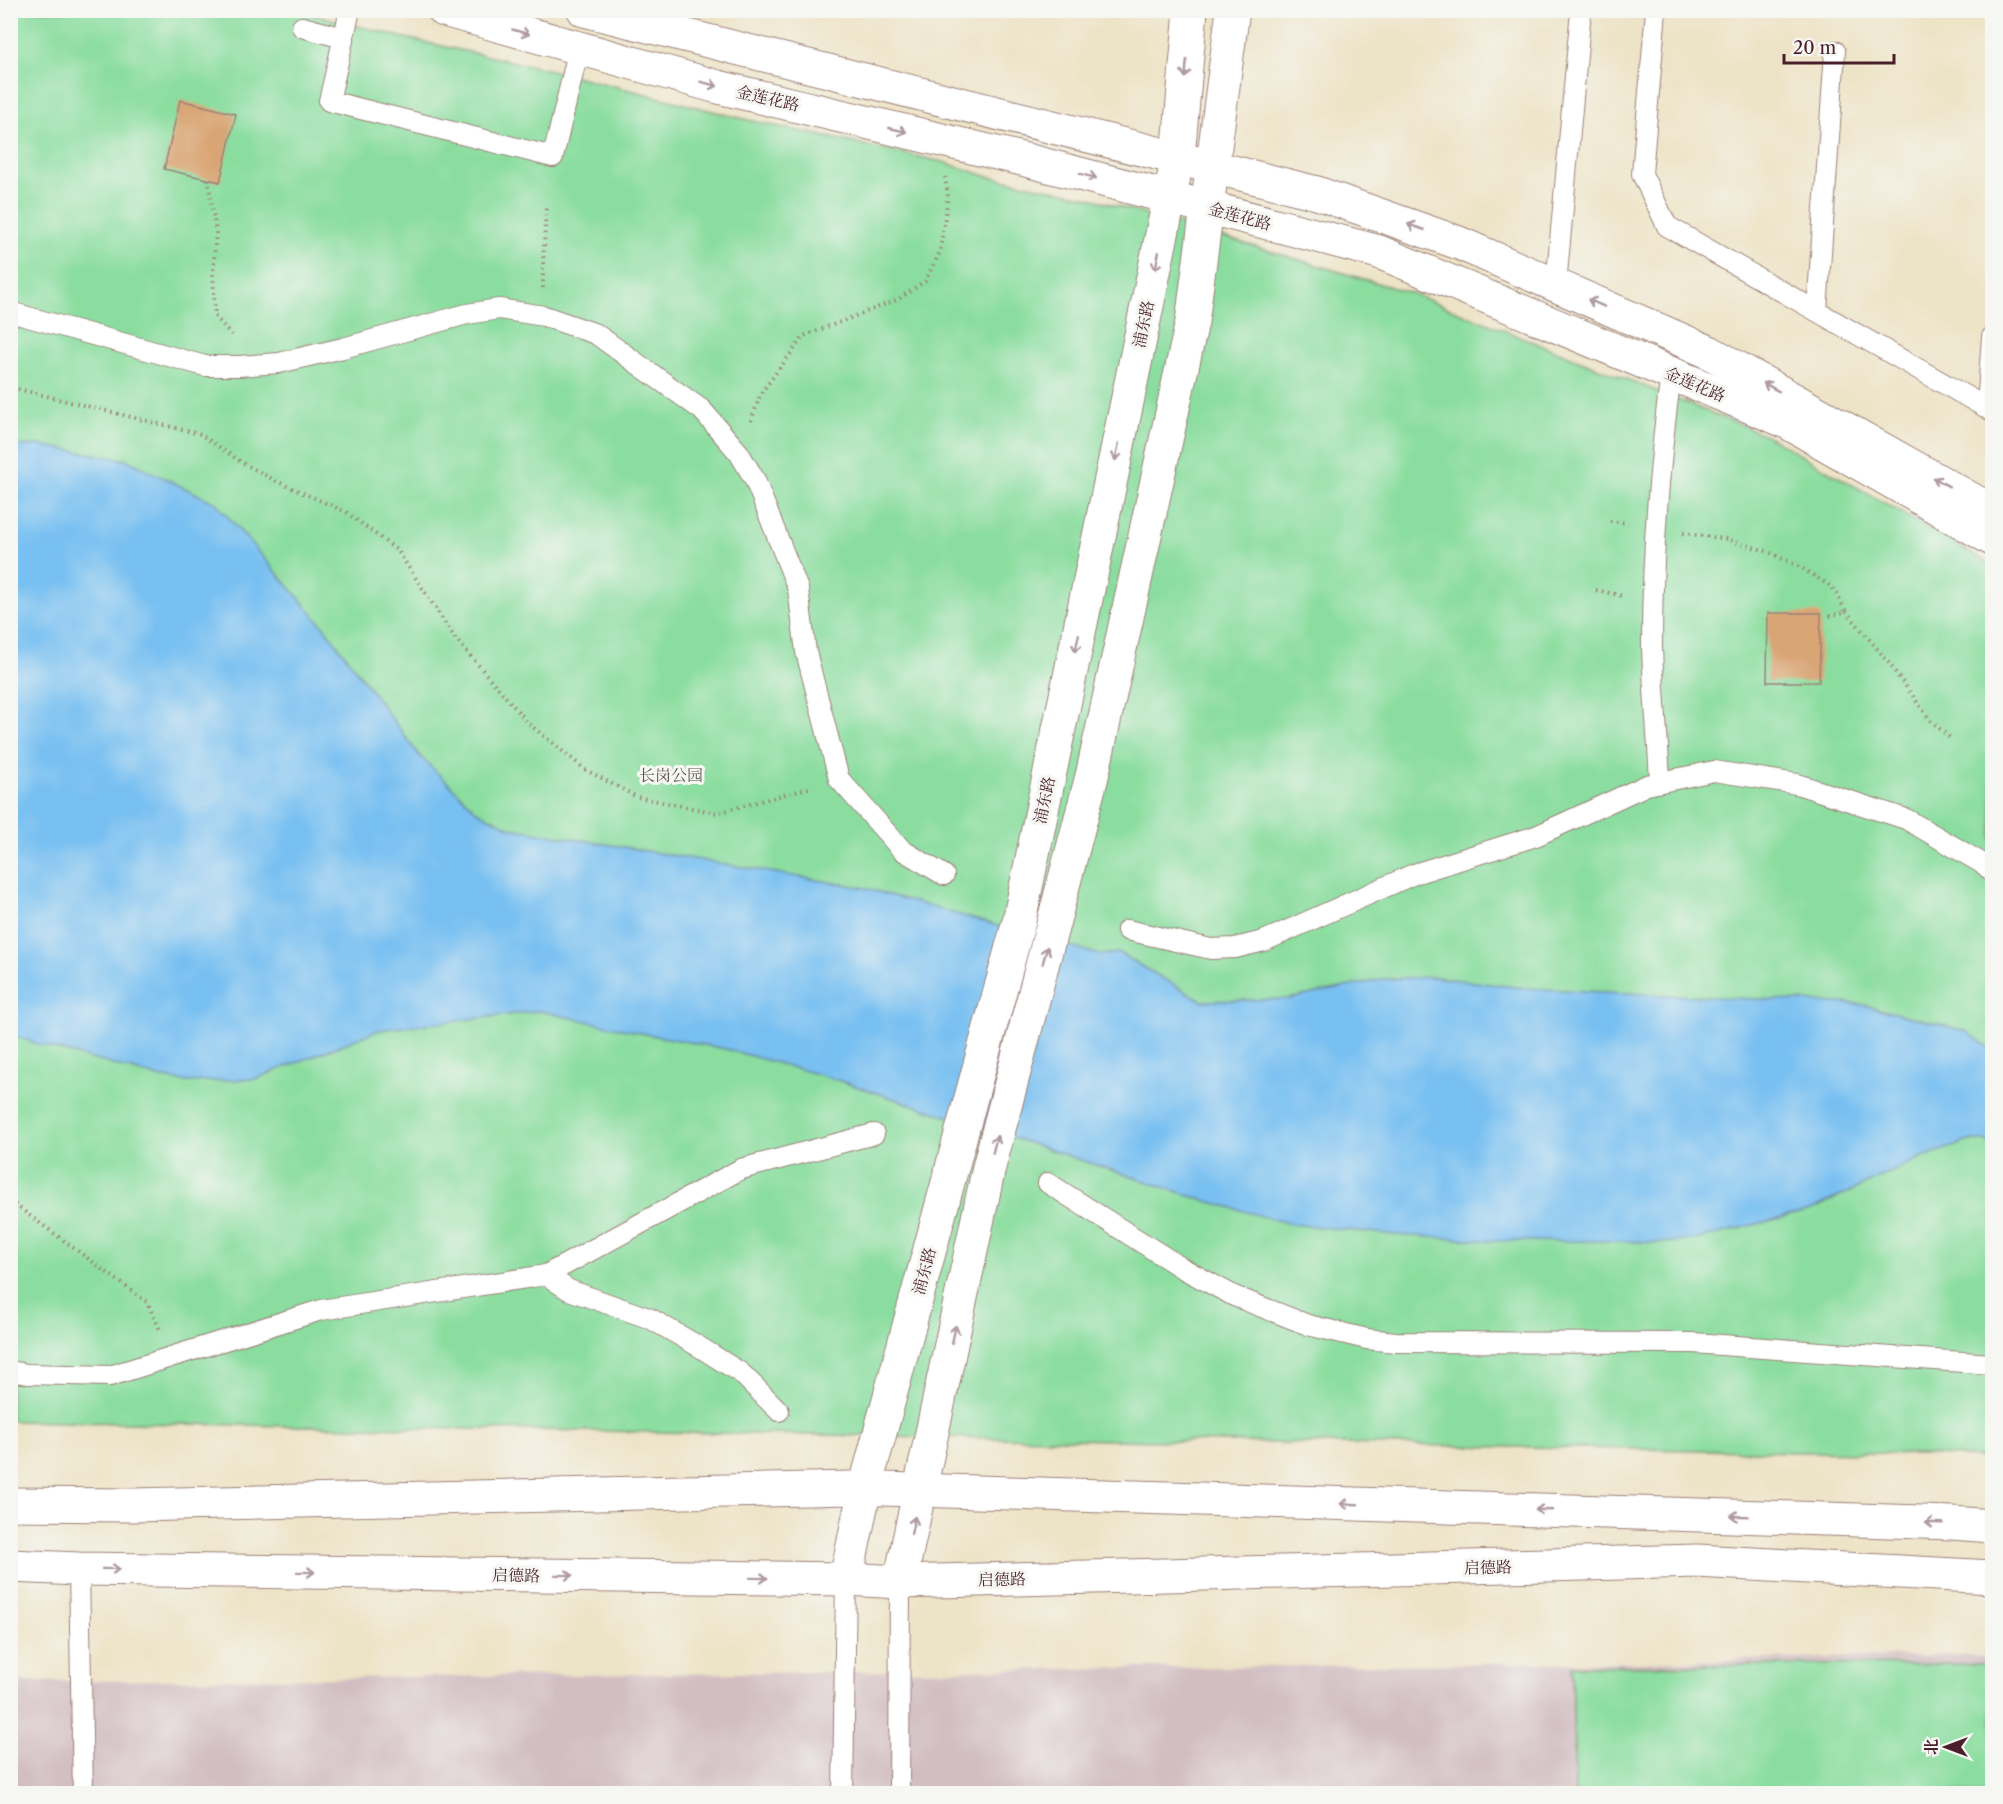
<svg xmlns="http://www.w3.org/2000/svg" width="2003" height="1804" viewBox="0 0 2003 1804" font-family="'Libre Caslon Text','Noto Serif SC',serif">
	<rect width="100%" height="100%" fill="#f6f6f2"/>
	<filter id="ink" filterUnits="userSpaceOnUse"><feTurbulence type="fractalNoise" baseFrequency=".0167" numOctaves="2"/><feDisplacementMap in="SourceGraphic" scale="12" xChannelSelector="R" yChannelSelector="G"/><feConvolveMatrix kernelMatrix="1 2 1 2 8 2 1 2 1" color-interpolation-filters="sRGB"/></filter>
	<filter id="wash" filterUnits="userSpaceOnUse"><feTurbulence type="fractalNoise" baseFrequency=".008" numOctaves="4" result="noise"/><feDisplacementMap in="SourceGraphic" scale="24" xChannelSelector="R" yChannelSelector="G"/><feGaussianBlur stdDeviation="1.35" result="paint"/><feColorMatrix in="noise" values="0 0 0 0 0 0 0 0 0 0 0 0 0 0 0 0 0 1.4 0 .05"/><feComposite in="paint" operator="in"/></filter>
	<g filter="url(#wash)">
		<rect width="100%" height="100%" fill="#ede3c6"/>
		<polygon fill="#d2bec2" points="1965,1655 1992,1658 1992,1793 11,1793 10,1682 1632,1662"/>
		<g fill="#8add9f" stroke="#6a7e65" stroke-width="1.5">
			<polygon points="11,11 300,11 401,37 551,70 748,120 943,162 986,176 1084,196 1411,293 1766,435 1992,565 1992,1459 1925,1454 11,1421"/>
			<polygon points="1992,1664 1992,1793 1575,1793 1572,1666"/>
		</g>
		<polygon fill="#78c0f1" stroke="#61708e" stroke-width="1.5" points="39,445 127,460 216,503 324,627 419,755 477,811 511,828 865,888 1100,955 1119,953 1202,1001 1289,999 1383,979 1434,977 1523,988 1859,1004 1966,1031 1992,1050 1992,1143 1988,1141 1969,1141 1923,1157 1811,1210 1699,1239 1661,1243 1619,1241 1494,1241 1397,1235 1291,1224 1200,1199 831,1078 726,1049 651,1035 540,1011 379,1030 255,1079 188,1082 157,1077 37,1044 10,1034 10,446"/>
		<g id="blocks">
			<g fill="#d9a575">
				<polygon points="180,100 236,114 220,182 164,169"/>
				<polygon points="1768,613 1821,613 1819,682 1767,682"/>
			</g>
		</g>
	</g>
	<g filter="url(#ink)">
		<use href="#blocks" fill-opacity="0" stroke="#9c8178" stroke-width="1.5"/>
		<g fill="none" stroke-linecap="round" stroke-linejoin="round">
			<g stroke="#9c8178" stroke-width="22">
				<g id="service">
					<polyline points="350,10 329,101 553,157 579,48"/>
					<polyline points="1656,10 1642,174 1667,226 1992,411"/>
					<polyline points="302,27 344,38"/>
					<polyline points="1556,285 1581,10"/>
					<polyline points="1817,311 1835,51"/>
					<polyline points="10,312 205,366 238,366 279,363 343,348 467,314 499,309 544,316 596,334 702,410 739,453 755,480 798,589 806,652 839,779 902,850 944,875"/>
					<polyline points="1987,407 1992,337"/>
					<path d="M1660,782C1658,737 1653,690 1652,645C1652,554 1659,464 1671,374"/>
					<polyline points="1127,930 1211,949 1235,948 1264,941 1414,874 1536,836 1647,785 1714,771 1797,784 1906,819 1985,865 1992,872"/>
					<polyline points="1048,1183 1182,1268 1234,1296 1308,1325 1367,1339 1396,1342 1693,1343 1992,1364"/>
					<polyline points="546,1275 569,1290 651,1319 698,1346 741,1373 779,1411"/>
					<polyline points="10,1371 28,1374 110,1376 321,1310 546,1275 741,1169 874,1134"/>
					<polyline points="79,1569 83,1794"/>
					<polyline points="843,1794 846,1579"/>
					<polyline points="899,1794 900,1582"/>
				</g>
			</g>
			<g stroke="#9c8178" stroke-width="35">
				<g id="tertiary">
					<polyline points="444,10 718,87 1026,160 1379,252 1785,421 1992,539"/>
					<polyline points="584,10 1317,193 1459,243 1709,352 1992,511"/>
					<polyline points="846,1579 865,1488 1019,921 1178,157 1191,10"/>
					<polyline points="900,1582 989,1167 1092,776 1192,322 1233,10"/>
				</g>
			</g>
			<g stroke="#9c8178" stroke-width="35">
				<g id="secondary">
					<polyline points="10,1504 133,1505 851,1488 1952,1523 1992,1526"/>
					<polyline points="10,1566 79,1569 846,1579 900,1582 1697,1561 1992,1577"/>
				</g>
			</g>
			<g stroke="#9c8178" stroke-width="4" stroke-dasharray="1.5 4.5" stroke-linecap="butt">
				<polyline points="208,179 216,232 213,272 215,316 234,338"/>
				<polyline points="543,288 543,264 546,208"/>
				<polyline points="18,389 200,434 241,462 278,482 346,512 398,551 455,638 529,724 586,770 637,797 717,813 812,787"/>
				<polyline points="751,421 761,393 804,336 899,299 925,281 940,252 948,196 945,177"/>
				<polyline points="1610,521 1628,523"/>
				<polyline points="1683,533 1726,539 1769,552 1800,567 1832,587 1846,611 1827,617"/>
				<polyline points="1596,590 1623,596"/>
				<polyline points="1846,611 1888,662 1931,721 1950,738"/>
				<polyline points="10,1201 147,1302 161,1332"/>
			</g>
			<use href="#service" stroke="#fff" stroke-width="20"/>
			<use href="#tertiary" stroke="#fff" stroke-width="33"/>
			<use href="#secondary" stroke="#fff" stroke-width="33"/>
		</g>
		<defs><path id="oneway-shaft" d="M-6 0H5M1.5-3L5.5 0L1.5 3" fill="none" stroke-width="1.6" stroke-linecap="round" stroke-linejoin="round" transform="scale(1.5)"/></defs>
		<g stroke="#ae9aa0">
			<use href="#oneway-shaft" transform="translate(521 32) rotate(16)"/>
			<use href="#oneway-shaft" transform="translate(1186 69) rotate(95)"/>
			<use href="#oneway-shaft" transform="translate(709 84) rotate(15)"/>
			<use href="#oneway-shaft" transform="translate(898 130) rotate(13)"/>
			<use href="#oneway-shaft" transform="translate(1088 176) rotate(15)"/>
			<use href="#oneway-shaft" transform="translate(1416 227) rotate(-161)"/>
			<use href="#oneway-shaft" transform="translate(1157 261) rotate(102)"/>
			<use href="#oneway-shaft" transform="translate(1596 303) rotate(-156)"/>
			<use href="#oneway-shaft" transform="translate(1771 387) rotate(-151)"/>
			<use href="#oneway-shaft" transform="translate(1117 452) rotate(102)"/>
			<use href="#oneway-shaft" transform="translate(1941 482) rotate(-151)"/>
			<use href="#oneway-shaft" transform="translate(1077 643) rotate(102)"/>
			<use href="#oneway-shaft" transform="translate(1045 955) rotate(-75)"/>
			<use href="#oneway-shaft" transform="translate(995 1144) rotate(-75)"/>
			<use href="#oneway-shaft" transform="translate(954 1334) rotate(-78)"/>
			<use href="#oneway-shaft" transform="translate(1349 1504) rotate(-178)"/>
			<use href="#oneway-shaft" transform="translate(1544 1510) rotate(-178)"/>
			<use href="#oneway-shaft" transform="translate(1739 1516) rotate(-178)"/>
			<use href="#oneway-shaft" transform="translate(1934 1523) rotate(-178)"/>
			<use href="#oneway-shaft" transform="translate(913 1525) rotate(-78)"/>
			<use href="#oneway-shaft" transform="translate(111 1569) rotate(1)"/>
			<use href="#oneway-shaft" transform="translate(306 1572) rotate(1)"/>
			<use href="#oneway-shaft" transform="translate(564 1575) rotate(1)"/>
			<use href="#oneway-shaft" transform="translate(759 1578) rotate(1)"/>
		</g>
	</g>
	<g text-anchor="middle" stroke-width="6" stroke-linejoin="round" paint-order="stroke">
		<g font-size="16" fill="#4a1f2b" stroke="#f6f6f2">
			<text transform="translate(768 98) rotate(13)" y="6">金莲花路</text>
			<text transform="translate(1240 216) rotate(15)" y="6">金莲花路</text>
			<text transform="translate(1143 324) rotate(-78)" y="6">浦东路</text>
			<text transform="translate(1695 384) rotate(23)" y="6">金莲花路</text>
			<text transform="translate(1044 800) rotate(-78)" y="6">浦东路</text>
			<text transform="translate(924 1271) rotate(-75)" y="6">浦东路</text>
			<text transform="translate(1488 1567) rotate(-1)" y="6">启德路</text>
			<text transform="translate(516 1575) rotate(1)" y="6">启德路</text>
			<text transform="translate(1002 1579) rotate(-1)" y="6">启德路</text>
		</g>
		<g font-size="16" fill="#5d584e" stroke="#f6f6f2">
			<text x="671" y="781">长岗公园</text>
		</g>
	</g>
	<rect width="2003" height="1804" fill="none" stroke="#f6f6f2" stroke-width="36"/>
	<g transform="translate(1946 1747) rotate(270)" stroke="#f6f6f2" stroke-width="4.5" paint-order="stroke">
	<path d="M0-4.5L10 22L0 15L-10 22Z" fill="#4a1f2b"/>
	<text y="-9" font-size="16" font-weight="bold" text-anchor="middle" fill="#4a1f2b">北</text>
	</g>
	<path d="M1784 54v9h110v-9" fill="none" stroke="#4a1f2b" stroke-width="3"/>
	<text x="1793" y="54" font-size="18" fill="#4a1f2b" stroke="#f6f6f2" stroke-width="4.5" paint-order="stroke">20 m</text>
</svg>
